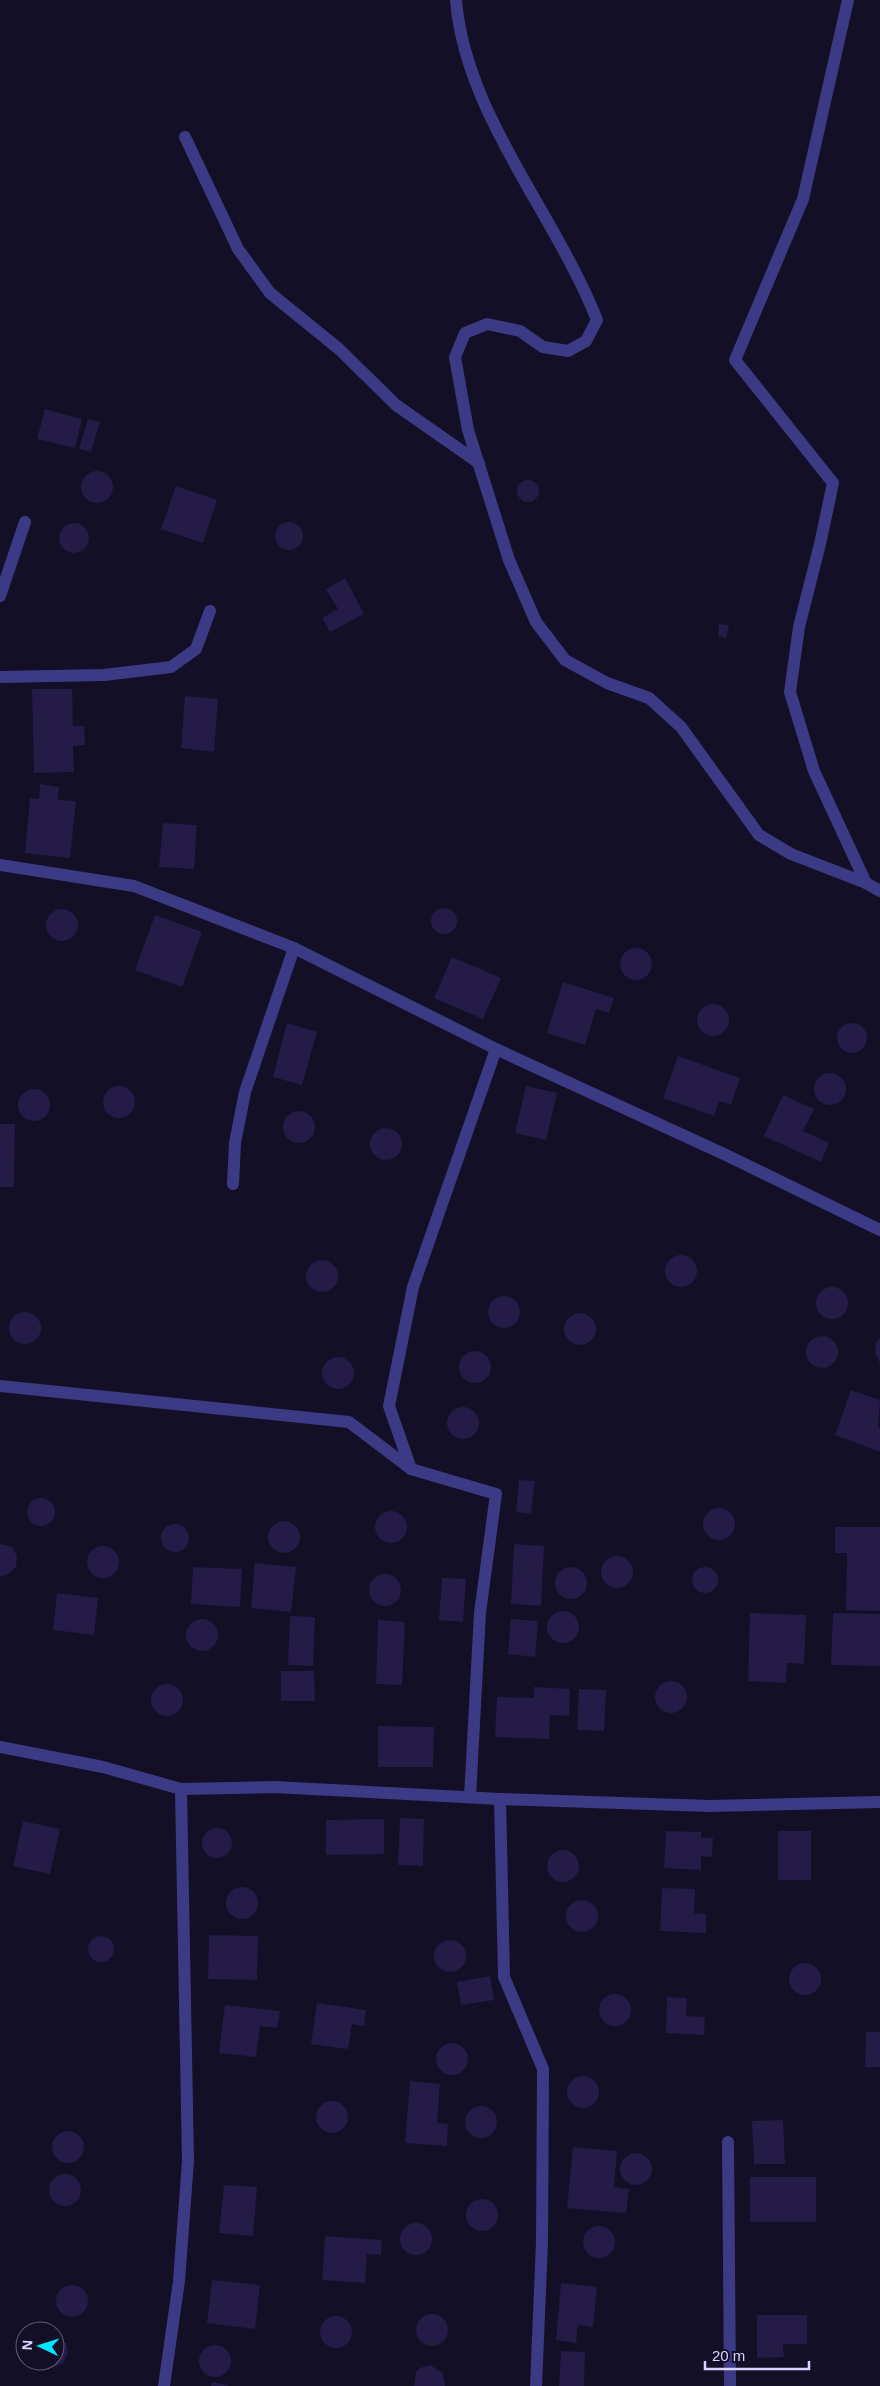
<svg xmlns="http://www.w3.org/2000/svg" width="880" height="2386" viewBox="0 0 880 2386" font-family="Arial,sans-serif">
	<rect width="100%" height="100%" fill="#130f26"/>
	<g fill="#241b47">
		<polygon points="45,409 82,419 75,448 37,439"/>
		<polygon points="88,419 100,422 91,452 79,449"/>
		<circle cx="97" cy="487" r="16"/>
		<circle cx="528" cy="491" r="11"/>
		<polygon points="176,486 217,500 203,543 161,529"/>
		<circle cx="289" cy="536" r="14"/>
		<circle cx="74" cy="538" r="15"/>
		<polygon points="345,578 364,614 330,632 322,618 338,609 326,589"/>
		<polygon points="719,624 729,625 726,638 718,636"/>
		<polygon points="32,689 72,689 73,726 84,726 85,745 73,746 74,772 34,773"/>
		<polygon points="185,696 218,699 214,752 181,748"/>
		<polygon points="40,784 59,787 58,800 76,801 70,858 25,853 30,798 39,799"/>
		<polygon points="163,823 197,825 194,869 159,867"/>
		<circle cx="444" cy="921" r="13"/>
		<circle cx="62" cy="925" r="16"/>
		<polygon points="155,915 202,932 182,987 135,970"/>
		<circle cx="636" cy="964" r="16"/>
		<polygon points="452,957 501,978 483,1019 434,998"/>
		<polygon points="563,982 614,998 609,1013 596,1009 585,1045 547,1033"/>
		<circle cx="713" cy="1020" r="16"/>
		<polygon points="287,1023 317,1032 302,1085 273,1077"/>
		<circle cx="852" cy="1038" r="15"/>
		<polygon points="678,1056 740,1078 731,1105 719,1101 714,1116 663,1098"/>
		<circle cx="830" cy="1089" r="16"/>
		<circle cx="119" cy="1102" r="16"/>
		<polygon points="526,1086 557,1093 546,1140 515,1133"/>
		<circle cx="34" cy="1105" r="16"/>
		<polygon points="783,1095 814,1109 803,1131 829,1143 821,1162 764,1136"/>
		<circle cx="299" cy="1127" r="16"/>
		<polygon points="0,1124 15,1124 14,1187 0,1187"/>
		<circle cx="386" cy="1144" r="16"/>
		<circle cx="681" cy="1271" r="16"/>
		<circle cx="322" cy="1276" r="16"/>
		<circle cx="832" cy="1303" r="16"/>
		<circle cx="504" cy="1312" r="16"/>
		<circle cx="25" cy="1328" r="16"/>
		<circle cx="580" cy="1329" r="16"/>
		<circle cx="822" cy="1352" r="16"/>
		<polygon points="880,1338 880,1363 875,1353 876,1343"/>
		<circle cx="475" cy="1367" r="16"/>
		<circle cx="338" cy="1373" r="16"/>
		<polygon points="851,1390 880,1400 878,1427 880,1428 880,1452 835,1435"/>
		<circle cx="463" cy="1423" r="16"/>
		<polygon points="519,1480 535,1481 531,1514 516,1512"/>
		<circle cx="41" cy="1512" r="14"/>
		<circle cx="719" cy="1524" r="16"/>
		<circle cx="391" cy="1527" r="16"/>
		<circle cx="284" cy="1537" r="16"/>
		<circle cx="175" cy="1538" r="14"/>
		<polygon points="835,1527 880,1527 880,1611 846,1610 847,1553 835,1553"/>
		<polygon points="0,1544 12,1547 17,1556 16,1567 8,1574 3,1576 0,1576"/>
		<polygon points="514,1544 544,1546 541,1606 511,1604"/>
		<circle cx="103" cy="1562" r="16"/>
		<circle cx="617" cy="1572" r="16"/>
		<polygon points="255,1563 296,1567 291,1612 251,1608"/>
		<polygon points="193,1567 242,1569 240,1607 191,1604"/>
		<circle cx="571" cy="1583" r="16"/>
		<circle cx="705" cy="1580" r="13"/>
		<circle cx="385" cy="1590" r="16"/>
		<polygon points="442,1578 466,1579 463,1622 439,1620"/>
		<polygon points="57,1593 98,1598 94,1635 53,1630"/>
		<circle cx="563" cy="1627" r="16"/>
		<polygon points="750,1613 806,1615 804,1664 787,1663 786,1683 748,1681"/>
		<polygon points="833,1613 880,1614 880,1666 831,1665"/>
		<polygon points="290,1616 315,1617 313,1666 288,1665"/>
		<polygon points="511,1619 538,1621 535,1657 508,1654"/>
		<circle cx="202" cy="1635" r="16"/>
		<polygon points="378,1620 405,1622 402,1685 376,1684"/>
		<polygon points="281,1671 314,1671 315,1701 281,1701"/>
		<circle cx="671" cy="1697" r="16"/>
		<circle cx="167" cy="1700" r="16"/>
		<polygon points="534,1687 570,1689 569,1716 550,1715 549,1739 495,1737 497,1697 534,1698"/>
		<polygon points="579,1689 606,1690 604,1731 577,1730"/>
		<polygon points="378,1726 434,1727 433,1767 378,1767"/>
		<polygon points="400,1818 424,1819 423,1866 398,1865"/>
		<polygon points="384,1819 384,1854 326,1855 326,1820"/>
		<polygon points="23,1821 60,1829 50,1874 13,1866"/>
		<circle cx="217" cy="1843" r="15"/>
		<polygon points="666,1831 701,1832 701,1838 713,1838 712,1857 701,1856 701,1870 664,1868"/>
		<rect x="778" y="1831" width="33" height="49"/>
		<circle cx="563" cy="1866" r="16"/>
		<circle cx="242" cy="1903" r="16"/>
		<polygon points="662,1888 695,1889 694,1913 706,1914 706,1933 660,1931"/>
		<circle cx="582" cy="1916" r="16"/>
		<polygon points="209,1935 258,1936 257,1980 208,1979"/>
		<circle cx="101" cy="1949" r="13"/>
		<circle cx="450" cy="1956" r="16"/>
		<circle cx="805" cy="1979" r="16"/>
		<polygon points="490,1976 494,2000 461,2005 457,1982"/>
		<circle cx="615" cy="2010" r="16"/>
		<polygon points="667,1997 687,1998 686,2016 705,2017 704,2035 666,2033"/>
		<polygon points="317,2003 366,2010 364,2026 352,2024 348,2049 311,2044"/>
		<polygon points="225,2005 280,2011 277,2028 260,2026 256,2057 219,2053"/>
		<polygon points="866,2032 880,2032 880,2067 865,2067"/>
		<circle cx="452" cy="2059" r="16"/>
		<circle cx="583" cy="2092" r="16"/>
		<polygon points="410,2081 440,2084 437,2123 448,2124 447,2146 405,2143"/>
		<circle cx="332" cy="2117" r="16"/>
		<circle cx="481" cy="2122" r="16"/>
		<polygon points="783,2120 785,2164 754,2164 752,2121"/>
		<circle cx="68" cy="2147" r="16"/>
		<polygon points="573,2147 617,2151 614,2187 629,2189 626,2213 567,2208"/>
		<circle cx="636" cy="2169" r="16"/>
		<circle cx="65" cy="2190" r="16"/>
		<rect x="750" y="2177" width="66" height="45"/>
		<polygon points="224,2185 257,2187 253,2236 219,2233"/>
		<circle cx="482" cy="2215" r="16"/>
		<circle cx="416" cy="2239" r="16"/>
		<circle cx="599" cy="2242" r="16"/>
		<polygon points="325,2236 382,2240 381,2255 367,2254 365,2283 322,2280"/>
		<polygon points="212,2280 260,2285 255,2329 207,2323"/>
		<polygon points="561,2283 597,2287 593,2327 578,2325 576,2343 556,2340"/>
		<circle cx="72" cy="2301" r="16"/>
		<circle cx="432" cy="2330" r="16"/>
		<polygon points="757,2315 807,2315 807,2344 783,2344 784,2357 757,2358"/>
		<circle cx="336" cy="2332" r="16"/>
		<polygon points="55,2336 66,2343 68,2353 63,2363 54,2367 49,2367 39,2361 55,2361"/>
		<circle cx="215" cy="2361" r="16"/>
		<polygon points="561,2351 585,2352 584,2386 559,2386"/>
		<polygon points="430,2365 443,2373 445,2386 414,2386 416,2372 420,2368"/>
		<polygon points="212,2382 228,2385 228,2386 211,2386"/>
	</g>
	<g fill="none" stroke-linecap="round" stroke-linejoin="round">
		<g stroke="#3d3a85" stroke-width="12">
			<path d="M456,0C465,114 556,215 597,320L586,341L568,351L543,347L520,331L487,324L465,333L455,357L468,430L509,560L536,622L565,660L607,683L649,698L681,727L759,835L791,854L866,883L880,891"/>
			<polyline points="848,0 803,199 735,360 833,483 820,544 799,627 790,692 814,771 866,883"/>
			<polyline points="185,137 238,249 270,293 339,349 396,405 479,463"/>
			<polyline points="0,596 25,522"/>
			<polyline points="0,677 104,675 171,667 196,649 210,611"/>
			<polyline points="0,865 134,886 294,948 496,1049 726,1155 880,1230"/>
			<polyline points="233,1184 235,1143 245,1092 294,948"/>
			<polyline points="0,1386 349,1422 411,1469"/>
			<polyline points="0,1747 103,1767 181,1789 275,1787 500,1799 710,1806 880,1802"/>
			<polyline points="470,1797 480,1613 496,1494 411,1469 389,1406 413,1287 496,1049"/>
			<polyline points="500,1799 504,1977 543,2069 542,2242 536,2386"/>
			<polyline points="728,2142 730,2386"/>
			<polyline points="164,2386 179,2281 188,2161 181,1789"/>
		</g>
	</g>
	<g transform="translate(40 2346) rotate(274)"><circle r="24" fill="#130f26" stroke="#625e7d"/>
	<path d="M0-4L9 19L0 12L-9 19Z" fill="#00e5ff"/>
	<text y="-8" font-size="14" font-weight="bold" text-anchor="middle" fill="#d9d4ff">N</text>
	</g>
	<path d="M705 2361v8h104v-8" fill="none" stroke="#d9d4ff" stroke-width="2.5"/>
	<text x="712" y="2361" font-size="15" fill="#d9d4ff" stroke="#130f26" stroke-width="4" paint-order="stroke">20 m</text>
</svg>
